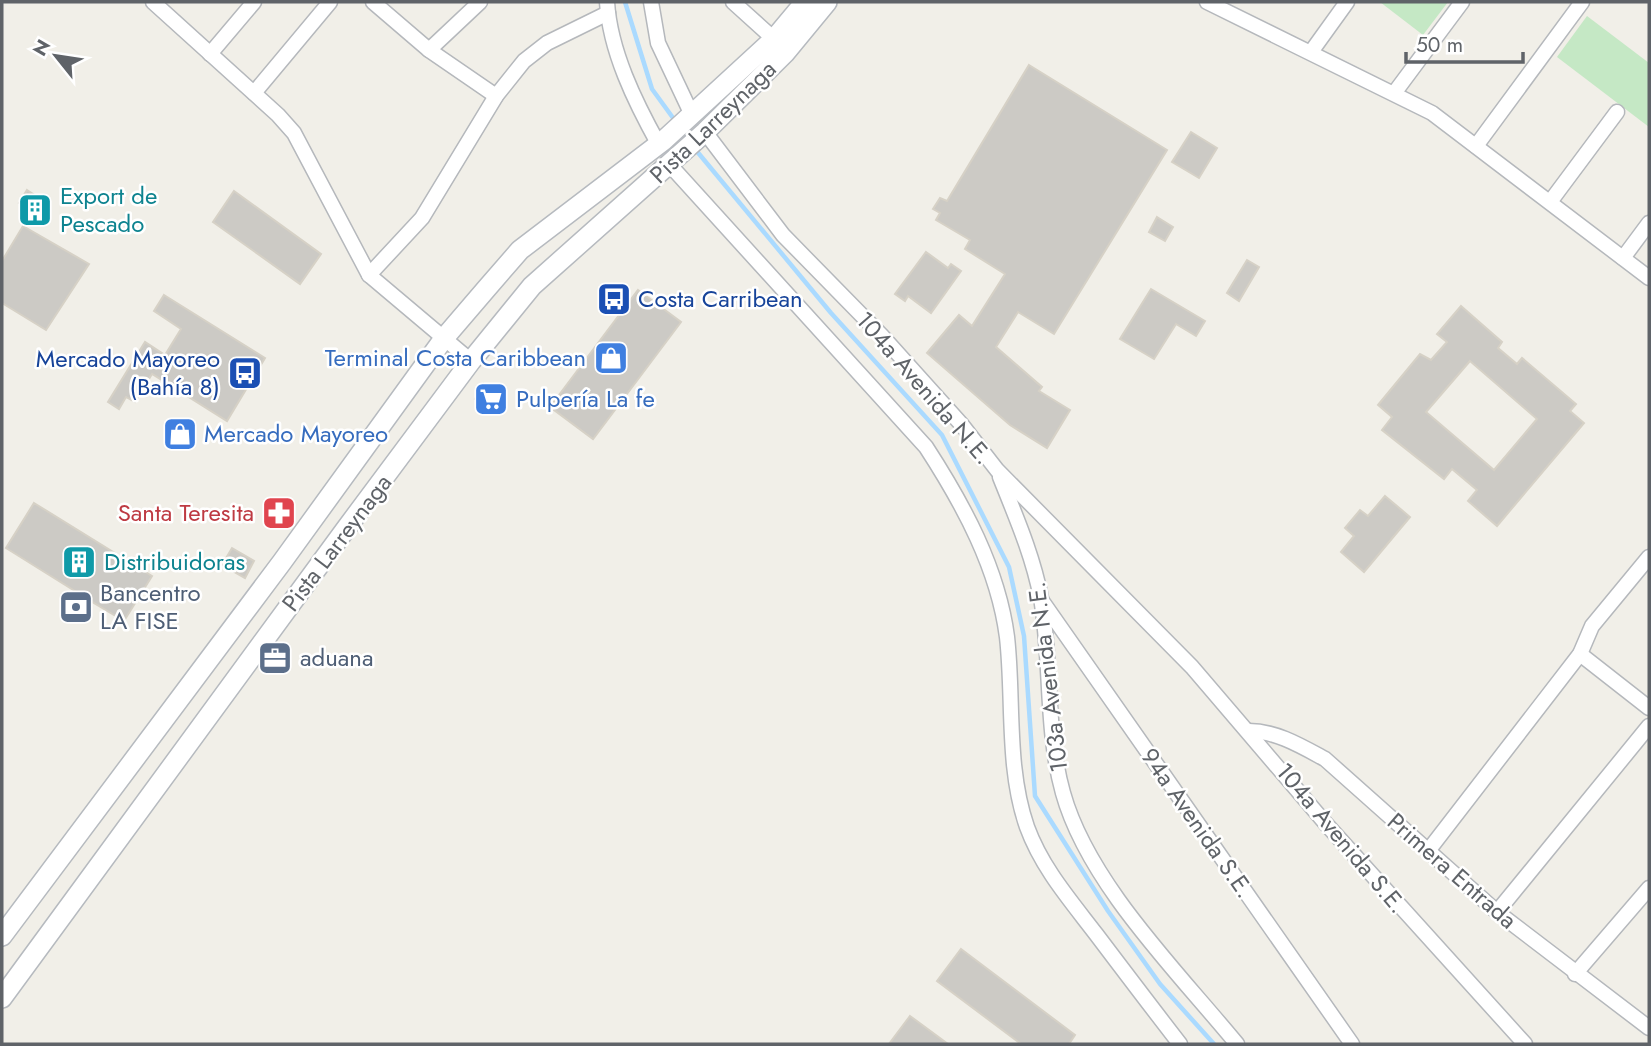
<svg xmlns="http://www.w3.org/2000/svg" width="1651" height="1046" viewBox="0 0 1651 1046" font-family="Jost,sans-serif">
	<rect width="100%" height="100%" fill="#f1efe8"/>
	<g fill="#c5e8c5">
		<polygon points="1380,2 1448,2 1423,35"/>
		<polygon points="1587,16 1649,63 1649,127 1557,57"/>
	</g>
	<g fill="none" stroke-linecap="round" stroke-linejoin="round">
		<g stroke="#aadaff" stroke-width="4.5">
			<polyline points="625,2 652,89 676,122"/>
			<polyline points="695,149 831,313 942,435 1009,567 1024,636 1035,796 1108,911 1160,984 1214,1044"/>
		</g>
	</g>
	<g fill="#cccac5" stroke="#d6d1c6" stroke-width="2" fill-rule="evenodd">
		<polygon points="1029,65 1167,150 1054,334 1018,312 996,347 1042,387 1039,391 1070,410 1047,448 1010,425 927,353 959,315 972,326 1005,274 965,249 970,240 936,220 940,213 933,209 940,198 947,201"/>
		<polygon points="1191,132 1217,148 1199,178 1172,162"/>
		<polygon points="27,190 47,203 38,217 19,203"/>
		<polygon points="234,191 321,254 300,284 213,222"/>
		<polygon points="1157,217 1173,227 1165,241 1149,232"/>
		<polygon points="23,226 89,264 46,330 2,303 2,261"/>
		<polygon points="926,252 948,268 951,264 961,271 931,313 908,296 905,301 895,294"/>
		<polygon points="1247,260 1259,267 1239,301 1227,293"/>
		<polygon points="1151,289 1205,321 1196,336 1176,324 1154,359 1120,339"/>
		<polygon points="638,290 681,322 593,439 550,407"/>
		<polygon points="164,295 265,358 227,421 152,374 135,402 126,397 119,409 108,402 145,342 165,355 181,329 154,311"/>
		<path d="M1461,306L1502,342L1498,348L1517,364L1522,358L1576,404L1570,411L1584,423L1497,526L1468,501L1477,490L1452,469L1444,479L1382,430L1392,417L1378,405L1420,354L1431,360L1447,342L1437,334ZM1470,361L1537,419L1494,470L1426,412Z"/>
		<polygon points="484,384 506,399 497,413 475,399"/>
		<polygon points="1385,496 1410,517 1364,572 1341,552 1354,536 1345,528 1360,510 1368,516"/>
		<polygon points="34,503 152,576 124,621 87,599 79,613 69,606 78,593 6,548"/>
		<polygon points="232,548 254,561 245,578 222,565"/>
		<polygon points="961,949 1075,1035 1069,1044 1021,1044 937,981"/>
		<polygon points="910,1016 948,1044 889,1044"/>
	</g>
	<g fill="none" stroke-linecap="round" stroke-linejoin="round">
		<g stroke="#b5b8bc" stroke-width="17">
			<g id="street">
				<polyline points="153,2 278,115 294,133 369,275 471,361"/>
				<polyline points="373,2 429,50 496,96"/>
				<path d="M607,2C610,51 635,102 659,145"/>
				<polyline points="651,2 658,43 692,115"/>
				<polyline points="733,2 774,39"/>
				<polyline points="1207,2 1432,113 1649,278"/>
				<polyline points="429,50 480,2"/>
				<polyline points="1311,52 1347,2"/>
				<polyline points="210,54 254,2"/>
				<polyline points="1395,92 1462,2"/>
				<polyline points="254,93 330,2"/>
				<polyline points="705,132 783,235 882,336 962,425 997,470 1192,667 1327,825 1525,1044"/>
				<polyline points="1476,146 1582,2"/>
				<path d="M669,164L926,447C963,504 998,568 1007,637C1014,699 1006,767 1027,827C1042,868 1070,900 1096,934C1124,971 1152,1008 1180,1044"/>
				<polyline points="1550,202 1617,112"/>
				<polyline points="1623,258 1649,223"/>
				<polyline points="369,275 422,218 496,96 524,61 547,43 608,13"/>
				<path d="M1000,477C1016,517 1033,556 1041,598C1052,662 1045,729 1063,793C1088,883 1177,971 1237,1044"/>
				<polyline points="1042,601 1352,1044"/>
				<polyline points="1580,654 1649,708"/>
				<path d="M1249,731C1276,731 1301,746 1325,759L1497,912L1649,1028"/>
				<polyline points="1428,851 1580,654 1592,626 1649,557"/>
				<polyline points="1497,912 1649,726"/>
				<polyline points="1575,974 1649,888"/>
			</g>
		</g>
		<g stroke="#b6babf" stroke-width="22">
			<g id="secondary">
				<polyline points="2,936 282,562 445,337 487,288 520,250 663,141 774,39 805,2"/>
				<polyline points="2,998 345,530 471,361 532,286 705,132 785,53 827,2"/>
			</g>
		</g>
		<use href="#street" stroke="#fff" stroke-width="14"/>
		<use href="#secondary" stroke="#fff" stroke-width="19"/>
	</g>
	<defs>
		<g id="building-square" transform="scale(1.75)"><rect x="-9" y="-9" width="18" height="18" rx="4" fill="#0f9aa8" stroke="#fff"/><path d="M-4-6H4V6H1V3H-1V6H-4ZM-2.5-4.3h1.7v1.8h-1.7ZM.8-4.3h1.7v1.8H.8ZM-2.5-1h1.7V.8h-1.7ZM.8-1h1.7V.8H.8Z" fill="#fff"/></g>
		<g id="bus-square" transform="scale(1.75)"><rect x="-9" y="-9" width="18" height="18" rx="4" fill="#1a4fb4" stroke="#fff"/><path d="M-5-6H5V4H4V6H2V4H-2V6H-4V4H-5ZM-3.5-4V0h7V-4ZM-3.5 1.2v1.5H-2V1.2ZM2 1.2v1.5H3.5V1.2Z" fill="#fff"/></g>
		<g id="shop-square" transform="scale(1.75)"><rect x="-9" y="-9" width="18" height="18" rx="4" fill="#3f7fe0" stroke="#fff"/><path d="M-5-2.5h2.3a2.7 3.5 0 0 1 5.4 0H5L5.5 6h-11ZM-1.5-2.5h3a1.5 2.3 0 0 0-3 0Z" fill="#fff"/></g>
		<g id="supermarket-square" transform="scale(1.75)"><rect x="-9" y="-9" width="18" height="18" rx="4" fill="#3f7fe0" stroke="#fff"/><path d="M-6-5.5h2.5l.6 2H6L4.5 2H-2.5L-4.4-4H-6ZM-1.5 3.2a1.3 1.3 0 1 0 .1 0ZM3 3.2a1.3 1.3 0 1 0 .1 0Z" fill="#fff"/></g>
		<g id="pharmacy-square" transform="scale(1.75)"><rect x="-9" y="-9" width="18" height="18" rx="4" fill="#e0444e" stroke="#fff"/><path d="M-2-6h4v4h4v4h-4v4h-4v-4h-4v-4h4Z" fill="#fff"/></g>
		<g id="bank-square" transform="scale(1.75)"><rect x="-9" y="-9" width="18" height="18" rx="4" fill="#5c6f8a" stroke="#fff"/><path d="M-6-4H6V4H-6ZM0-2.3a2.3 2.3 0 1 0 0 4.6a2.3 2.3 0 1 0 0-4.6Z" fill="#fff"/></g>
		<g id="office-square" transform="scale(1.75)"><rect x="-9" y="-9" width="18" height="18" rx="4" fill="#5c6f8a" stroke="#fff"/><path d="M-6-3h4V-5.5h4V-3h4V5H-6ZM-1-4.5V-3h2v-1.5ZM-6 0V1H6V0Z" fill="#fff"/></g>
	</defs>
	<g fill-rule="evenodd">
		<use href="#building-square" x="35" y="210"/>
		<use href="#bus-square" x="614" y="299"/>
		<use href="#shop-square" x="611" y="358"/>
		<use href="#bus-square" x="245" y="373"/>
		<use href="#supermarket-square" x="491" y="399"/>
		<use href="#shop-square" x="180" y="434"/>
		<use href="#pharmacy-square" x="279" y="513"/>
		<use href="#building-square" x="79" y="562"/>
		<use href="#bank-square" x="76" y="607"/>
		<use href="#office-square" x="275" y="658"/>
	</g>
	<g text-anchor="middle" stroke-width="5" stroke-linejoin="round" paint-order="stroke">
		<g font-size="24" fill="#5f6368" stroke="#fff">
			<text transform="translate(713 122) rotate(-44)" y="8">Pista Larreynaga</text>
			<text transform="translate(924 388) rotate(49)" y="8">104a Avenida N.E.</text>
			<text transform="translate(337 543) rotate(-53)" y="8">Pista Larreynaga</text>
			<text transform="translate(1048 677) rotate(-97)" y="8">103a Avenida N.E.</text>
			<text transform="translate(1197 823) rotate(55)" y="8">94a Avenida S.E.</text>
			<text transform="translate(1341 838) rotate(50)" y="8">104a Avenida S.E.</text>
			<text transform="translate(1452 871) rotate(41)" y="8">Primera Entrada</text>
		</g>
		<g font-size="24" fill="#0d838f" stroke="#fff" text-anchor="start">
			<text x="60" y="204">Export de<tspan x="60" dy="28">Pescado</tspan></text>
			<text x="104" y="570">Distribuidoras</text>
		</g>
		<g font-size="24" fill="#164399" stroke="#fff" text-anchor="start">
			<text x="638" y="307">Costa Carribean</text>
			<text x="220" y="367" text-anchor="end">Mercado Mayoreo<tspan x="220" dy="28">(Bahía 8)</tspan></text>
		</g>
		<g font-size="24" fill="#366cbe" stroke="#fff" text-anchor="start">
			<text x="586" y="366" text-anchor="end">Terminal Costa Caribbean</text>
			<text x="516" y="407">Pulpería La fe</text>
			<text x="204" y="442">Mercado Mayoreo</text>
		</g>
		<g font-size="24" fill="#be3a42" stroke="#fff" text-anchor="end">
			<text x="254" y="521">Santa Teresita</text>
		</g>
		<g font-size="24" fill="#4e5e75" stroke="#fff" text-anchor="start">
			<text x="100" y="601">Bancentro<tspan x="100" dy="28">LA FISE</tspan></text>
			<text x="300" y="666">aduana</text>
		</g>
	</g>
	<rect width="1651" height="1046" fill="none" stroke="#5f6368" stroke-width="7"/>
	<g transform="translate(56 56) rotate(300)" stroke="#ffffff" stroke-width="5" paint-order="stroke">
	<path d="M0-5L12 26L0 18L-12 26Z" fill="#5f6368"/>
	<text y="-10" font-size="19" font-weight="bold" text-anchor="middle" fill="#5f6368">N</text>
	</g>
	<path d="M1406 52v10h117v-10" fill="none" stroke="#5f6368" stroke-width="3.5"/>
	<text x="1416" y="52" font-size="21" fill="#5f6368" stroke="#ffffff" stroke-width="5" paint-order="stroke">50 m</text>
</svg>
